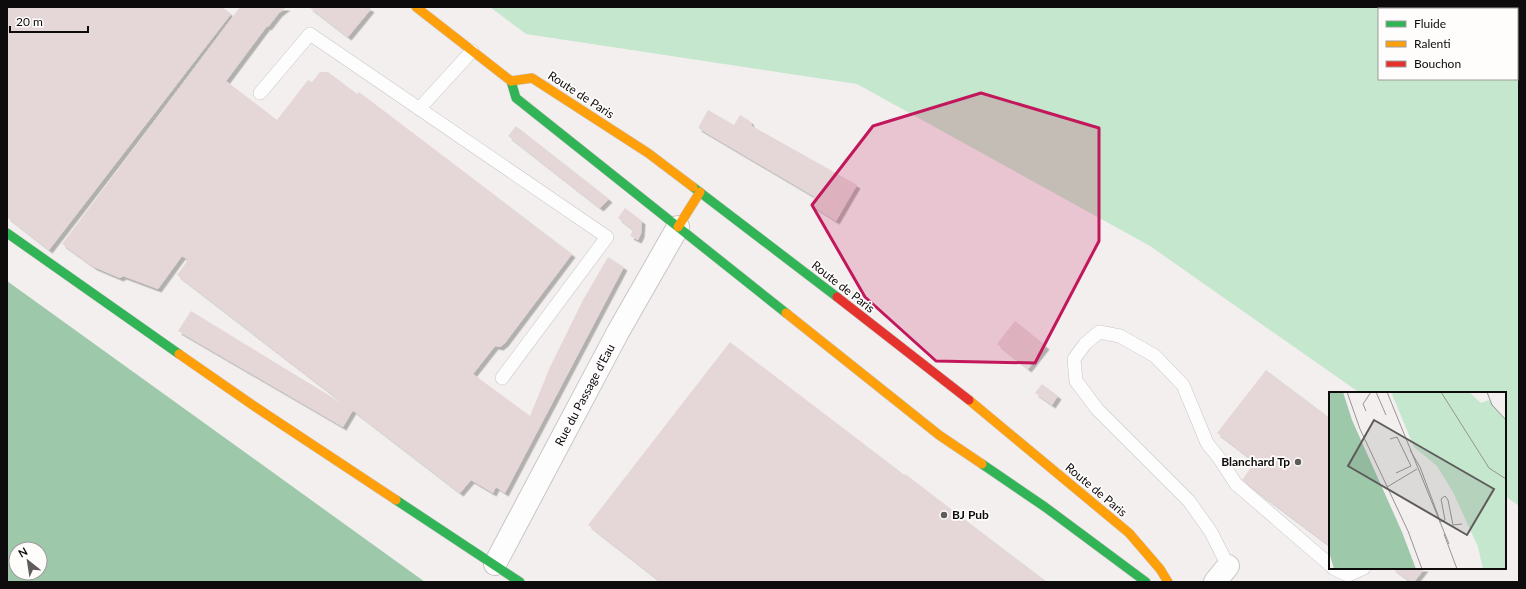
<svg xmlns="http://www.w3.org/2000/svg" width="1526" height="589" viewBox="0 0 1526 589" font-family="Lato,sans-serif">
	<defs>
		<filter id="shadow"><feDropShadow dx="3.5" dy="3.5" stdDeviation="0" flood-color="#0004"/></filter>
	</defs>
	<rect width="100%" height="100%" fill="#f3efef"/>
	<path fill="#c4e7cd" fill-rule="evenodd" d="M490,7H1519V506L1505,496V393H1360L1150,246L857,84L526,34ZM1379,9H1517V79H1379Z"/>
	<path fill="#9dc9aa" fill-rule="evenodd" d="M7,281L425,582H7ZM16,549H40V573H16Z"/>
	<g fill="#e5d7d7" filter="url(#shadow)">
		<polygon points="7,7 222,7 231,14 49,250 7,217"/>
		<polygon points="240,7 287,7 279,13 268,27 267,26 226,81 277,120 308,80 312,82 320,72 328,72 357,94 359,92 572,254 505,343 500,347 495,346 473,374 530,416 550,367 583,300 608,257 624,267 505,493 496,487 493,493 471,480 460,493 177,275 188,260 182,256 158,289 123,276 120,278 94,267 62,244"/>
		<polygon points="309,7 368,7 371,9 348,37"/>
		<polygon points="708,110 734,125 740,115 750,121 752,126 857,185 836,221 811,205 815,197 698,128"/>
		<polygon points="516,126 609,199 600,208 508,136"/>
		<polygon points="625,208 642,221 641,234 638,240 630,236 633,230 618,218"/>
		<polygon points="191,311 353,410 343,427 178,331"/>
		<polygon points="1015,321 1046,346 1028,369 997,344"/>
		<polygon points="730,342 898,470 904,475 905,474 1047,582 661,582 588,525"/>
		<polygon points="1266,370 1330,418 1330,546 1242,480 1255,462 1217,433"/>
		<polygon points="1042,384 1058,396 1052,405 1035,393"/>
		<polygon points="1392,568 1425,568 1414,582 1411,582"/>
	</g>
	<g fill="none" stroke-linecap="round" stroke-linejoin="round">
		<g stroke="#c8c5c5" stroke-width="14">
			<g id="lane">
				<polyline points="260,93 310,34 607,237 502,378"/>
				<polyline points="419,109 472,51"/>
				<polyline points="1228,566 1211,532 1189,501 1097,409 1076,381 1074,359 1085,344 1099,332 1120,336 1155,356 1183,385 1207,443 1219,458 1236,484 1330,565"/>
				<polyline points="1333,568 1348,575 1364,568"/>
			</g>
		</g>
		<g stroke="#c8c5c5" stroke-width="24">
			<g id="street">
				<polyline points="495,564 618,332 678,227"/>
				<polyline points="1215,582 1228,566"/>
			</g>
		</g>
		<g stroke="#c8c5c5" stroke-width="10">
			<g id="fast">
				<polyline points="511,81 516,98 786,313"/>
				<polyline points="693,187 837,297"/>
				<polyline points="7,233 179,354"/>
				<polyline points="982,464 1045,507 1146,582"/>
				<polyline points="396,500 520,582"/>
			</g>
		</g>
		<g stroke="#c8c5c5" stroke-width="10">
			<g id="slow">
				<polyline points="416,7 511,81"/>
				<polyline points="511,81 532,78 648,153 693,187"/>
				<polyline points="678,227 700,192"/>
				<polyline points="786,313 939,435 982,464"/>
				<polyline points="179,354 254,406 396,500"/>
				<polyline points="969,400 1129,533 1160,569 1168,582"/>
			</g>
		</g>
		<g stroke="#c8c5c5" stroke-width="10">
			<polyline id="jam" points="837,297 969,400"/>
		</g>
		<use href="#lane" stroke="#fdfdfd" stroke-width="13"/>
		<use href="#street" stroke="#fdfdfd" stroke-width="22"/>
		<use href="#fast" stroke="#30b455" stroke-width="9"/>
		<use href="#slow" stroke="#ff9f0a" stroke-width="9"/>
		<use href="#jam" stroke="#e5322d" stroke-width="9"/>
	</g>
	<path fill="#c2185b" fill-opacity="0.2" stroke="#c2185b" stroke-width="3" stroke-linejoin="round" d="M981,93L1099,128V241L1035,363L936,361L865,297L812,205L873,126Z"/>
	<g fill="#5e5b5b" stroke="#fffcfc" stroke-width="1.5">
		<circle cx="1298" cy="462" r="4"/>
		<circle cx="944" cy="515" r="4"/>
	</g>
	<g text-anchor="middle" stroke-width="3.5" stroke-linejoin="round" paint-order="stroke">
		<g font-size="12" fill="#0d0b0b" stroke="#fffcfc">
			<text transform="translate(581 95) rotate(33)" y="4">Route de Paris</text>
			<text transform="translate(843 287) rotate(38)" y="4">Route de Paris</text>
			<text transform="translate(585 395) rotate(-62)" y="4">Rue du Passage d'Eau</text>
			<text transform="translate(1096 490) rotate(40)" y="4">Route de Paris</text>
		</g>
		<g font-size="12" font-weight="bold" fill="#0d0b0b" stroke="#fffcfc" text-anchor="end">
			<text x="1290" y="466">Blanchard Tp</text>
			<text x="952" y="519" text-anchor="start">BJ Pub</text>
		</g>
	</g>
	<g transform="translate(1329 392)">
		<rect width="177" height="177" fill="#f3efef"/>
		<path d="M62,0H140L152,11L160,8L177,29V177H154L149,155L124,100L108,74L85,55Z" fill="#c4e7cd"/>
		<path d="M0,0H14L23,28L73,140L87,177H5L0,160Z" fill="#9dc9aa"/>
		<path fill="none" stroke="#979494" stroke-width="1" d="M18,0L31,37L79,139L93,177M47,0L57,23M58,0L120,152M112,0L160,76L177,87M158,0L163,13L177,28M37,19L34,12L42,0M61,47L68,45L82,74L67,81M81,58L91,75L110,126M58,95L88,77M110,130L116,128L112,107L116,104L119,108L124,133L133,132M115,142L128,177"/>
		<path fill="#5e5b5b" fill-opacity="0.15" stroke="#5e5b5b" stroke-width="2" d="M45,28L165,97L138,143L19,74Z"/>
		<rect width="177" height="177" fill="none" stroke="#0d0b0b" stroke-width="2"/>
	</g>
	<rect width="1526" height="589" fill="none" stroke="#0d0b0b" stroke-width="16"/>
	<rect x="1378" y="8" width="140" height="72" fill="#fffcfc" stroke="#9e9c9c"/>
	<rect x="1386" y="21" width="20" height="6" fill="#30b455" stroke="#9e9c9c"/>
	<text x="1414" y="28" font-size="12" fill="#0d0b0b">Fluide</text>
	<rect x="1386" y="41" width="20" height="6" fill="#ff9f0a" stroke="#9e9c9c"/>
	<text x="1414" y="48" font-size="12" fill="#0d0b0b">Ralenti</text>
	<rect x="1386" y="61" width="20" height="6" fill="#e5322d" stroke="#9e9c9c"/>
	<text x="1414" y="68" font-size="12" fill="#0d0b0b">Bouchon</text>
	<g transform="translate(28 561) rotate(330)"><circle r="19" fill="#fffcfc" stroke="#9e9c9c"/>
	<path d="M0-3L7 15L0 10L-7 15Z" fill="#5e5b5b"/>
	<text y="-6" font-size="11" font-weight="bold" text-anchor="middle" fill="#0d0b0b">N</text>
	</g>
	<path d="M10 26v6h78v-6" fill="none" stroke="#0d0b0b" stroke-width="2"/>
	<text x="16" y="26" font-size="12" fill="#0d0b0b" stroke="#fffcfc" stroke-width="3" paint-order="stroke">20 m</text>
</svg>
